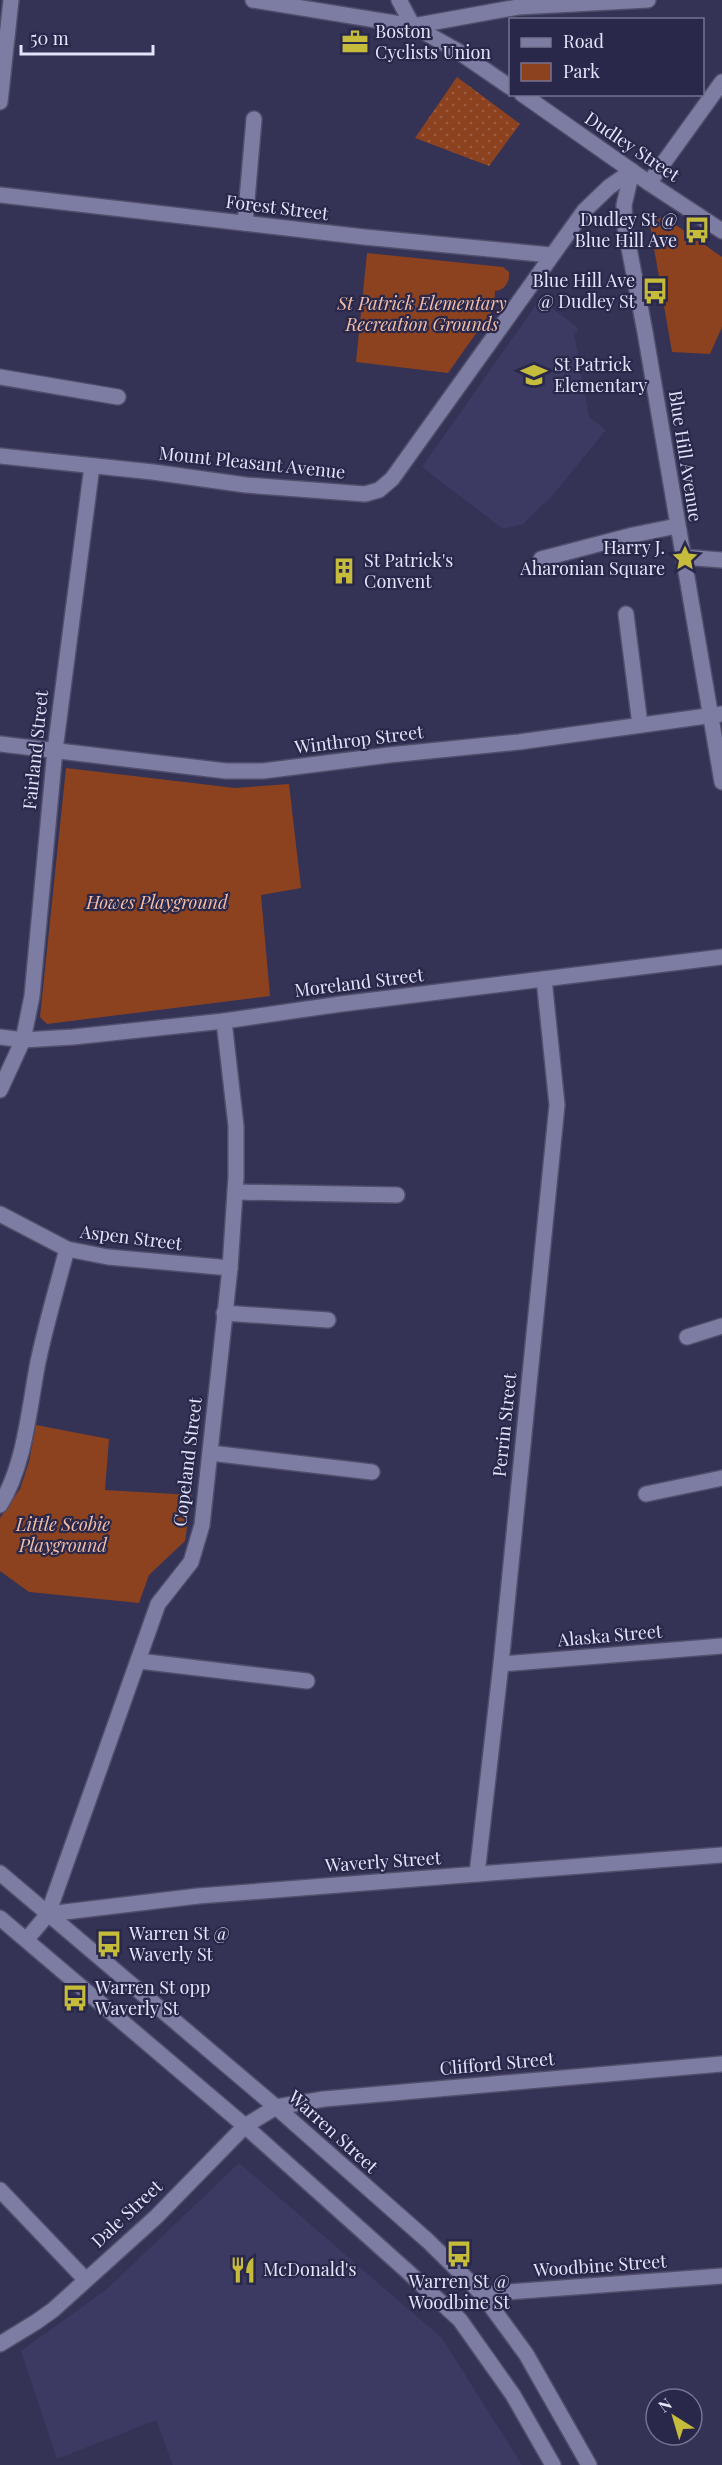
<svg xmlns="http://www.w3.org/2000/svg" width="722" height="2465" viewBox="0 0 722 2465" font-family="'Playfair Display',serif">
	<defs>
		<pattern id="grass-dots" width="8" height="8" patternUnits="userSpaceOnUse" patternTransform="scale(1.5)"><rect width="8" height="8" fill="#8c421e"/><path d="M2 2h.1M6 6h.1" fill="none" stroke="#9c5d40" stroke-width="1.8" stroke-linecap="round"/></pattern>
	</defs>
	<rect width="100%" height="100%" fill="#343255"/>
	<g fill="#3c3a63">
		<polygon points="540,299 577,327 578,332 574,333 589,417 606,430 553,495 523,524 503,529 422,467"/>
		<polygon points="239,2163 442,2338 522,2465 173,2465 156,2420 57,2459 21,2351 107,2289"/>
	</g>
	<polygon fill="url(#grass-dots)" points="457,77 520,124 489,166 415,138"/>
	<g fill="#8c421e">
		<polygon points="663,216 722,257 722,327 710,354 672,352 650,225"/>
		<path d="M367,253L503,267L509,272C510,282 505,290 495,291L494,308L448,373L356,362Z"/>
		<polygon points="66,768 235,788 289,784 301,888 261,895 270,996 47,1024 40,1017"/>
		<polygon points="36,1425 109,1439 105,1490 192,1495 185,1541 149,1575 139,1603 29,1592 0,1571 0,1518 20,1489 29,1462"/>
	</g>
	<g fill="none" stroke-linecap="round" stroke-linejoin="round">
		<g stroke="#504e6b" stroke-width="18">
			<g id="street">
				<polyline points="413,26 518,7 648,0"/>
				<polyline points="0,102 11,0"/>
				<polyline points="0,195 364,237 551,255"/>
				<polyline points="245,223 254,119"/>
				<polyline points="0,377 118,397"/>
				<polyline points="0,456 153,472 246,485 365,494 379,490 392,479 584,211 609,187 632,171"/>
				<polyline points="683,557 722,560"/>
				<polyline points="541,559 633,535 677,526"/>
				<polyline points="626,614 640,725"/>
				<polyline points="0,744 226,771 263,771 389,755 519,742 722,714"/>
				<polyline points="0,1037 23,1040 73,1037 224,1021 341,1004 722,957"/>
				<polyline points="0,1090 23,1040 32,996 55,750 92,466"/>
				<polyline points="235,1192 397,1195"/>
				<polyline points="0,1214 67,1249 108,1257 230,1268"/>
				<polyline points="224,1313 328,1320"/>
				<polyline points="687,1337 722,1326"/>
				<polyline points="210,1453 372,1472"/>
				<polyline points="646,1494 722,1478"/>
				<path d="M0,1505C25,1465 29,1408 38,1362C46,1324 57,1287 67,1249"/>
				<polyline points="139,1661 307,1681"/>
				<polyline points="501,1664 722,1646"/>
				<polyline points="477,1874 501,1664 557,1105 544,979"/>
				<polyline points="48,1914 198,1896 722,1855"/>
				<polyline points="27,1939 48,1914 158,1604 191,1562 202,1525 230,1268 236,1177 236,1126 224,1021"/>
				<polyline points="0,2190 85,2279"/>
				<polyline points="482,2294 722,2276"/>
				<polyline points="0,2344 36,2322 53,2310 156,2217 245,2126 276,2107 324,2099 722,2064"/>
			</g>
		</g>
		<g stroke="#504e6b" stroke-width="18">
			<g id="secondary">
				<polyline points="253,0 413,26 456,50 510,87"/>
				<polyline points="399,0 413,26"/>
				<polyline points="522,94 649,183 722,231"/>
				<polyline points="632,171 624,205 625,227 645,332 722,782"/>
				<polyline points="649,183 722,82"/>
				<polyline points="0,1873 276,2107 428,2241 482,2294 526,2354 589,2465"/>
				<polyline points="0,1918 245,2126 407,2271 460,2320 513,2395 553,2465"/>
			</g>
		</g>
		<use href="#street" stroke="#7d7da4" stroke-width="15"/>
		<use href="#secondary" stroke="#7d7da4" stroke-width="15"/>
	</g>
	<defs>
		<g id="office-bare" transform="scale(2.07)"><path d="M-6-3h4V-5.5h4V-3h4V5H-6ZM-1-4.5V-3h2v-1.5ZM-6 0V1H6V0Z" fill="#c6bc3c" stroke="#2a284a" stroke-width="2.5" paint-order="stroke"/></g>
		<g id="bus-bare" transform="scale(2.07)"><path d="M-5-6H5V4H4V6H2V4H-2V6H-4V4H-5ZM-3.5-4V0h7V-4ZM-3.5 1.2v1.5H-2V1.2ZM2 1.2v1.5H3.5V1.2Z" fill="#c6bc3c" stroke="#2a284a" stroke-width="2.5" paint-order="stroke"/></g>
		<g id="school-bare" transform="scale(2.07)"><path d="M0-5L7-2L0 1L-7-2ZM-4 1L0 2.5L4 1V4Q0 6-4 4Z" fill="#c6bc3c" stroke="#2a284a" stroke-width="2.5" paint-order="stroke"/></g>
		<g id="sight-bare" transform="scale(2.07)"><path d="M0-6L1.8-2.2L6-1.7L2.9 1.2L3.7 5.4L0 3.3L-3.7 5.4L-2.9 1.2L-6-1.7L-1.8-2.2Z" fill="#c6bc3c" stroke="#2a284a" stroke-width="2.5" paint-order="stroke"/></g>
		<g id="building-bare" transform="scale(2.07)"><path d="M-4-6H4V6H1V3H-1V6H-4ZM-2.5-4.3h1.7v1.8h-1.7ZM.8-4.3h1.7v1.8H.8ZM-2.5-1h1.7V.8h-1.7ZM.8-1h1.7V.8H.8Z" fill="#c6bc3c" stroke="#2a284a" stroke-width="2.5" paint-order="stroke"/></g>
		<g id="restaurant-bare" transform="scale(2.07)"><path d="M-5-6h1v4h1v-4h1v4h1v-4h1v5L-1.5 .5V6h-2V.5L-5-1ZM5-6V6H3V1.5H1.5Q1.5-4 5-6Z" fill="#c6bc3c" stroke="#2a284a" stroke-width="2.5" paint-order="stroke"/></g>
	</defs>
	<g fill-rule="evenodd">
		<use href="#office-bare" x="355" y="42"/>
		<use href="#bus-bare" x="697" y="230"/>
		<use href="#bus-bare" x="655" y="291"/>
		<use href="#school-bare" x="534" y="375"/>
		<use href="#sight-bare" x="685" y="558"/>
		<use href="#building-bare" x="344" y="571"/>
		<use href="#bus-bare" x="109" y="1944"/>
		<use href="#bus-bare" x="75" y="1998"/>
		<use href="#bus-bare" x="459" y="2254"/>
		<use href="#restaurant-bare" x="243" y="2270"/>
	</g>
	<g text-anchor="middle" stroke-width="4.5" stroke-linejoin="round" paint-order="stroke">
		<g font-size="18" fill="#e3e3fa" stroke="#2a284a" text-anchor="start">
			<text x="375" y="38">Boston<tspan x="375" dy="21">Cyclists Union</tspan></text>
			<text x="677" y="226" text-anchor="end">Dudley St @<tspan x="677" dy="21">Blue Hill Ave</tspan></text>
			<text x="635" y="287" text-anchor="end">Blue Hill Ave<tspan x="635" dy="21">@ Dudley St</tspan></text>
			<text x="554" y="371">St Patrick<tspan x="554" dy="21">Elementary</tspan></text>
			<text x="665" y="554" text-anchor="end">Harry J.<tspan x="665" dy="21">Aharonian Square</tspan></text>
			<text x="364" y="567">St Patrick's<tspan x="364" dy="21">Convent</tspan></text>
			<text x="129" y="1940">Warren St @<tspan x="129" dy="21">Waverly St</tspan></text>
			<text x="95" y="1994">Warren St opp<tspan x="95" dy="21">Waverly St</tspan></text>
			<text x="263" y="2276">McDonald's</text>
			<text x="459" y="2288" text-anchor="middle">Warren St @<tspan x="459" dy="21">Woodbine St</tspan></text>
		</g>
		<g font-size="18" fill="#e3e3fa" stroke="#2a284a">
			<text transform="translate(632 147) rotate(34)" y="6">Dudley Street</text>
			<text transform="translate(277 208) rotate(7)" y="6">Forest Street</text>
			<text transform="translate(685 456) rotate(81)" y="6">Blue Hill Avenue</text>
			<text transform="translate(252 463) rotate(6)" y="6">Mount Pleasant Avenue</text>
			<text transform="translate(359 740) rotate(-7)" y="6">Winthrop Street</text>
			<text transform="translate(36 750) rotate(-84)" y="6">Fairland Street</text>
			<text transform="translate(359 983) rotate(-7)" y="6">Moreland Street</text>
			<text transform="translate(131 1238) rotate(7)" y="6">Aspen Street</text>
			<text transform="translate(505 1425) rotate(-84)" y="6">Perrin Street</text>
			<text transform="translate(188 1462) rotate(-83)" y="6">Copeland Street</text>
			<text transform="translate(610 1636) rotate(-5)" y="6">Alaska Street</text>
			<text transform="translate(383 1862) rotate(-4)" y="6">Waverly Street</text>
			<text transform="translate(497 2064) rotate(-5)" y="6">Clifford Street</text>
			<text transform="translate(333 2132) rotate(42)" y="6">Warren Street</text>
			<text transform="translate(127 2214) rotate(-43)" y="6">Dale Street</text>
			<text transform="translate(600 2266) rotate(-4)" y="6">Woodbine Street</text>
		</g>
		<g font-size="18" font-style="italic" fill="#f2bda6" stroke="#2a284a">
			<text x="422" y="310">St Patrick Elementary<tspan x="422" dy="21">Recreation Grounds</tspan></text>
			<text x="157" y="909">Howes Playground</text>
			<text x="63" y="1531">Little Scobie<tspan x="63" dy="21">Playground</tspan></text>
		</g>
	</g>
	<rect x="509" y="18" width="195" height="78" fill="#2a284a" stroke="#747390" stroke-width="1.5"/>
	<rect x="521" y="38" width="30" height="9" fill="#7d7da4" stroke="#747390" stroke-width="1.5"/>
	<text x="563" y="48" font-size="18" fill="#e3e3fa">Road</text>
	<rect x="521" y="63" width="30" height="18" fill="#8c421e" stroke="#747390" stroke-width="1.5"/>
	<text x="563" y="78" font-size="18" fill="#e3e3fa">Park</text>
	<g transform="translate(674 2417) rotate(323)"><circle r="28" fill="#2a284a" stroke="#747390" stroke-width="1.5"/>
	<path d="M0-4.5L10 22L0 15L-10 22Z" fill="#c6bc3c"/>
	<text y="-9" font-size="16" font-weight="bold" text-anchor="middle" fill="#e3e3fa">N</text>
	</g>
	<path d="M21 45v9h132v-9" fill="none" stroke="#e3e3fa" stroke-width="3"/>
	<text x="30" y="45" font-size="18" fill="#e3e3fa" stroke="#2a284a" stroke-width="4.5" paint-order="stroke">50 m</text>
</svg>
